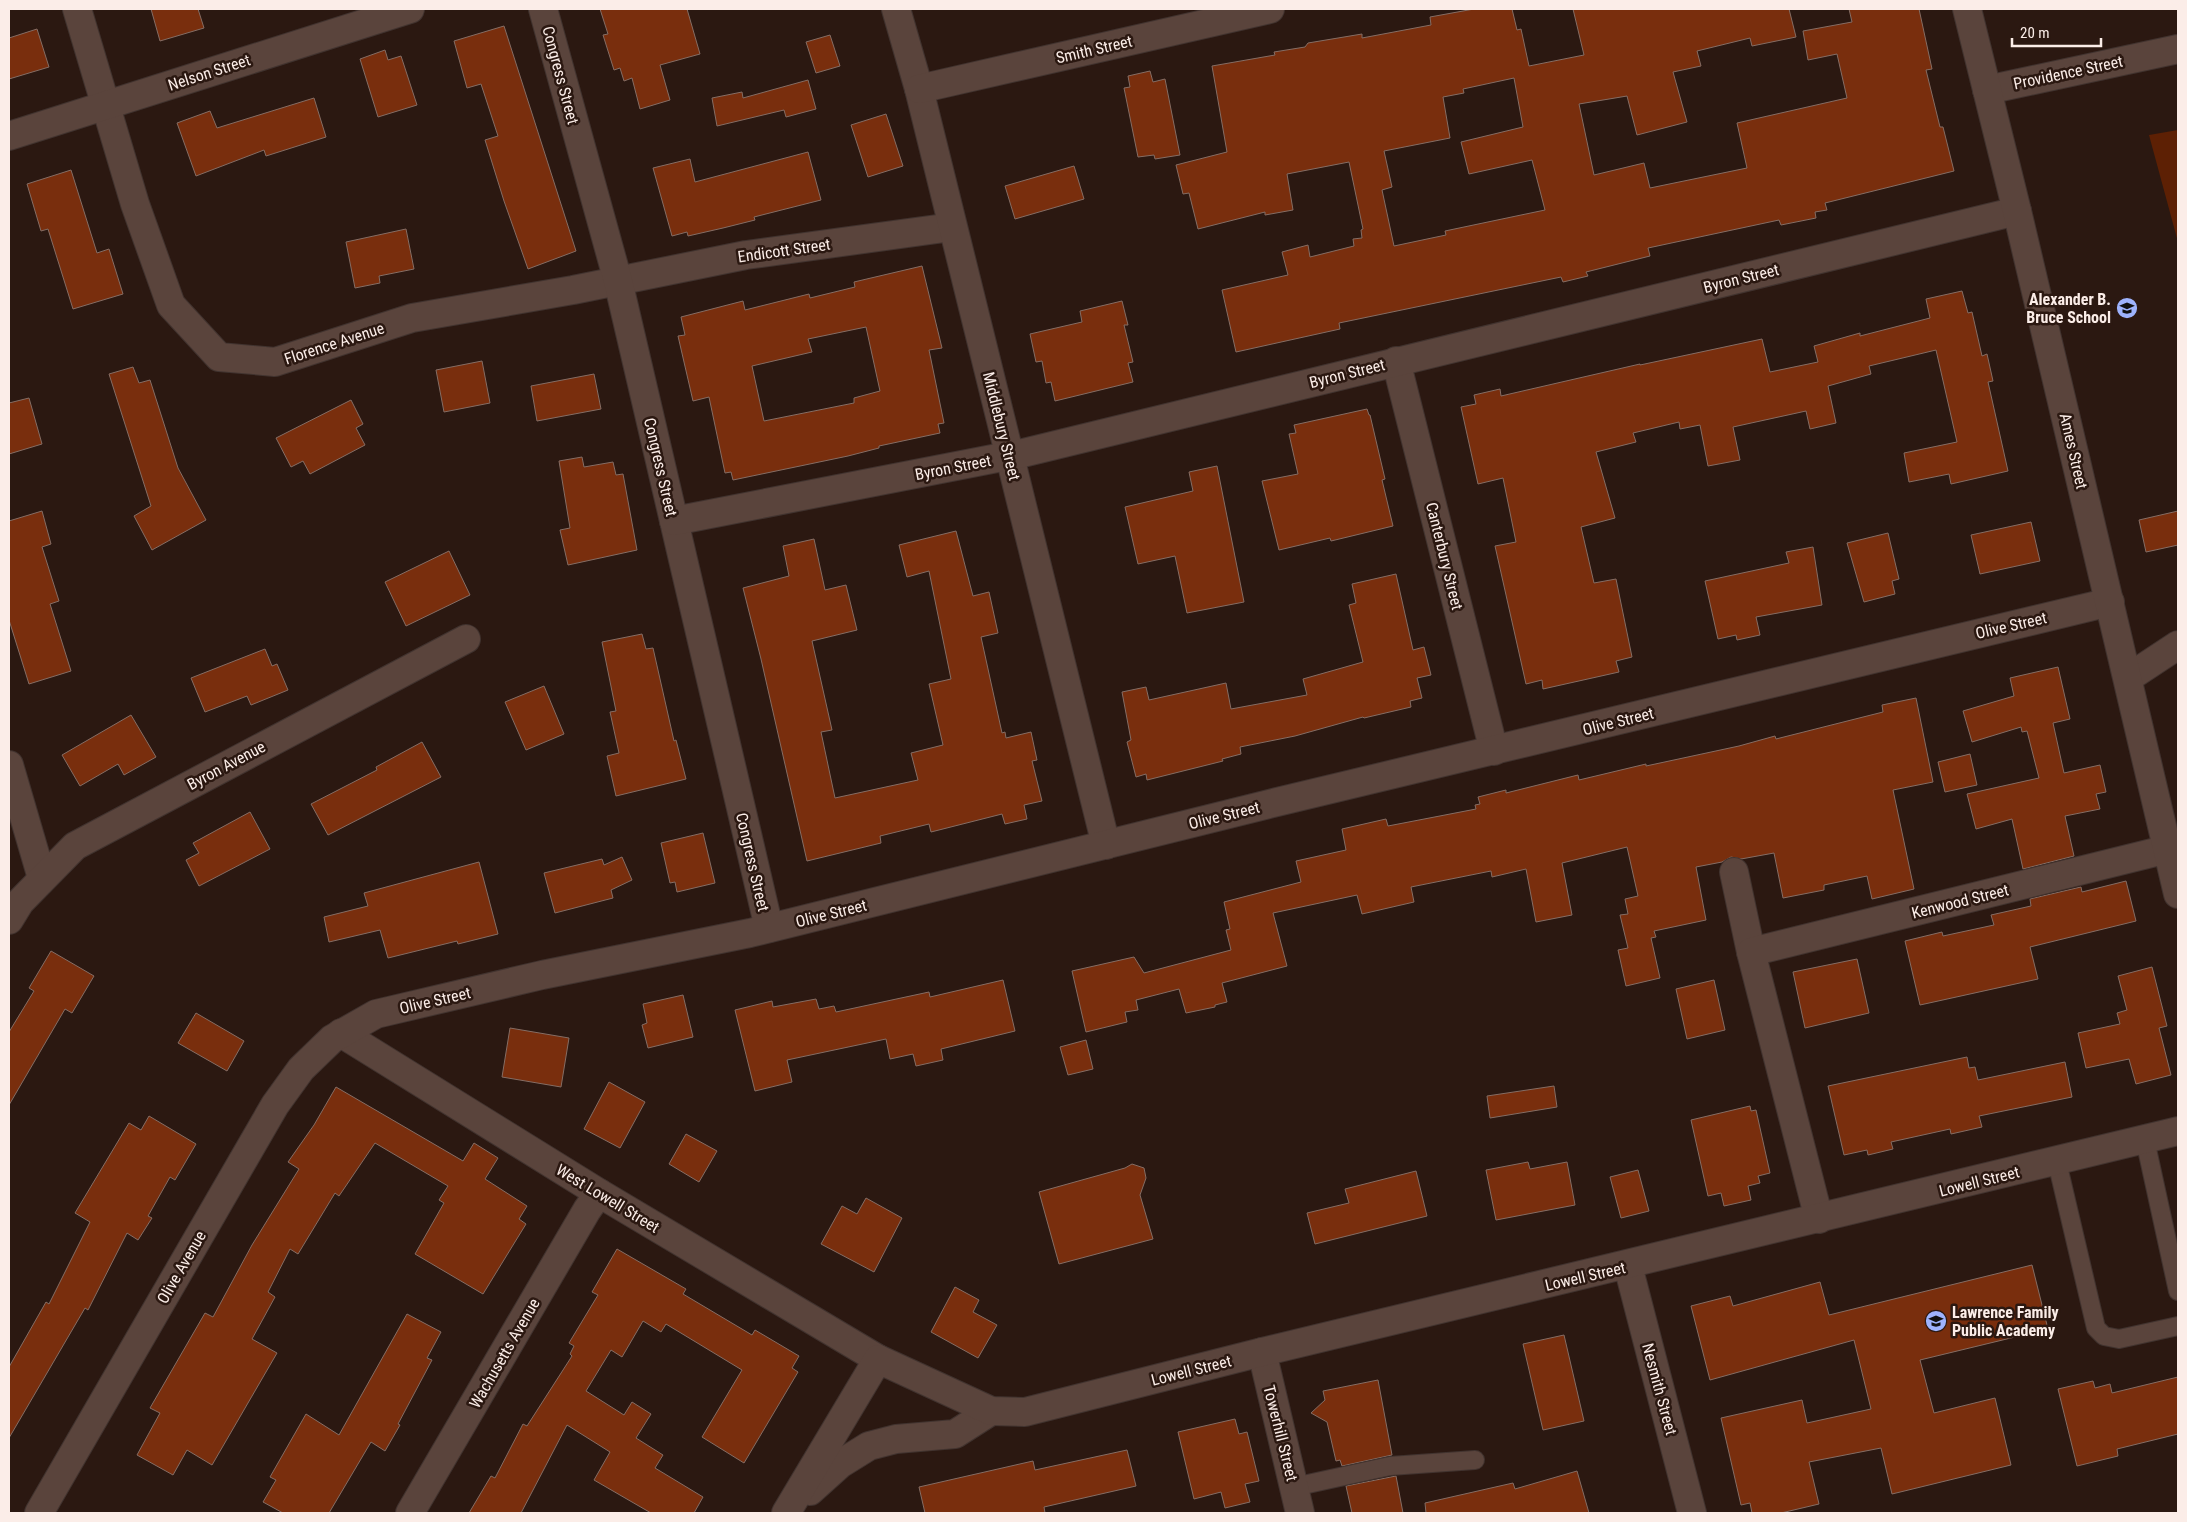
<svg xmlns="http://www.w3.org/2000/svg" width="2187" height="1522" viewBox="0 0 2187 1522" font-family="'Roboto Condensed',sans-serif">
	<rect width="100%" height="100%" fill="#2b1811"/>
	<polygon fill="#5d2004" points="2178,130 2178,242 2149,135"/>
	<g fill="#792e0d" stroke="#856d64" fill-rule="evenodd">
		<polygon points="151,9 198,9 204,28 160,41"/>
		<polygon points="600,9 687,9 700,54 660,65 670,100 640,109 632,78 624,81 620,68 614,70 603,35 608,34"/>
		<path d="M1474,9H1512L1517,30L1521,29L1529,66L1584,55L1573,9H1789L1796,37L1752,46L1750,38L1697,51L1701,66L1673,72L1687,122L1637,135L1627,96L1579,104L1594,175L1644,163L1650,188L1747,168L1737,123L1847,98L1837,54L1808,60L1803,31L1852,22L1849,9H1919L1932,69L1926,70L1940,127H1943L1954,171L1825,203L1827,210L1815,212L1816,218L1781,225L1779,220L1648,248L1650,256L1586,272L1588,276L1563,282L1561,277L1339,323L1340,329L1236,352L1222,290L1288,275L1282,252L1308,245L1310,257L1354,246L1353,239L1362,238L1361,230L1363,229L1349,162L1287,174L1293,210L1265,215V212L1198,229L1189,193L1183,194L1176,165L1227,152L1212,66L1275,55L1274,52L1305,47L1308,43L1362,34V38L1431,25L1430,17ZM1514,78L1523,127L1461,142L1469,174L1532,160L1545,210L1445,231L1446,235L1394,246L1382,190L1392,187L1384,151L1450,138L1443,97L1464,93L1463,89Z"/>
		<polygon points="504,26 576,251 528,269 504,201 485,140 498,136 481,84 467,88 454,41"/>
		<polygon points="37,29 49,67 9,79 9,38"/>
		<polygon points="830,35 840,66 816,73 806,42"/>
		<polygon points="385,50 388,60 401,56 417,105 378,117 360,59"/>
		<polygon points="1150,71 1153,82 1165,79 1180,155 1155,159 1154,155 1138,157 1124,88 1130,87 1128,76"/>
		<polygon points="808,80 816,109 786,117 784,110 717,126 712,98 742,92 743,98"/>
		<polygon points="314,98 326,137 266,156 264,150 196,176 177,123 210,111 217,128"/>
		<polygon points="886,114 903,166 868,177 851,125"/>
		<polygon points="808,152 821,200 754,217 755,220 723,228 688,236 687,232 672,236 653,168 690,159 695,182"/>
		<polygon points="1074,166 1084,199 1015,219 1005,186"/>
		<polygon points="71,170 97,253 109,249 123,294 73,309 48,229 41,231 27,184"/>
		<polygon points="406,229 414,269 379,276 380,283 355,288 346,242"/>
		<path d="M922,266L942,348L929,350L944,423L938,424L940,433L879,446V448L848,456L733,480L731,472L725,473L709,397L693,401L678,336L685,335L681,317L743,301L745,310L809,294L810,298L855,287L854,282ZM866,327L880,391L854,398V403L764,421L752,366L812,352L808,339Z"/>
		<polygon points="1962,291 1968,313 1972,312 1982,356 1987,354 1993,381 1988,382 2008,471 1951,484 1949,474 1909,482 1904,453 1957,442 1936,350 1869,366 1871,374 1828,386 1836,423 1810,429 1806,411 1733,427 1740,460 1708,466 1700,425 1680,429 1679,422 1633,433 1636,442 1596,452 1615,518 1581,527 1594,583 1616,579 1632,657 1616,661 1619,672 1543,689 1542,680 1526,684 1495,546 1516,542 1503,478 1478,484 1461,407 1476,404 1474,395 1500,389 1501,396 1640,364 1640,365 1762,339 1770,372 1818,362 1814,346 1860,333 1860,336 1930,318 1926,299"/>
		<polygon points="1122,301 1128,325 1124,325 1133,362 1128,363 1133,382 1055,401 1051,382 1046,383 1042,361 1036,362 1030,334 1082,322 1080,311"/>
		<polygon points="482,361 490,403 444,412 436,370"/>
		<polygon points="133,367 139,383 150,380 178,468 206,520 152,550 134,516 151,506 109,374"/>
		<polygon points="594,374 601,409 537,421 531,386"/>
		<polygon points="29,398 42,444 9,454 9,403"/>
		<polygon points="351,400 363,424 356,428 365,445 310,474 303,461 291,467 276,438"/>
		<polygon points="1367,409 1369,415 1370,415 1385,479 1382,480 1393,526 1331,541 1330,538 1279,550 1262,481 1298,474 1289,434 1296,433 1294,425"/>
		<polygon points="582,457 584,467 613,462 616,475 623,474 637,550 568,565 560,530 570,528 559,461"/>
		<polygon points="1217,466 1244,602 1187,613 1175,556 1138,564 1125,507 1193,491 1189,472"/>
		<polygon points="42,511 51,544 42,547 59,601 50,604 71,671 29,684 9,620 9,521"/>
		<polygon points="2178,511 2178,545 2146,552 2139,520"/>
		<polygon points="2031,522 2040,561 1980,574 1971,535"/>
		<polygon points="956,531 973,596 989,592 998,633 981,637 1002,733 1005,732 1006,738 1031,732 1037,760 1032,761 1042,801 1024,805 1027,819 1005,824 1002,814 931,832 929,824 880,836 881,843 807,861 761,659 743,588 789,576 783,546 814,539 825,590 846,585 857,630 812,641 832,730 821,732 835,798 918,780 911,753 943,745 929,684 951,679 929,571 907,577 899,545"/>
		<polygon points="1888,533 1899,579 1892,581 1895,594 1864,602 1847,543"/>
		<polygon points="1813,547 1822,605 1756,617 1760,635 1737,640 1736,635 1718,639 1705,581 1789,563 1786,552"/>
		<polygon points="449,551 470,595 406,626 385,582"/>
		<polygon points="1396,574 1413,650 1424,647 1431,675 1417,678 1422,698 1410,701 1411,707 1364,718 1363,717 1295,736 1240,747 1241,754 1222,759 1223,761 1147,780 1146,774 1136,777 1127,742 1131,740 1122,692 1146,687 1149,700 1226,683 1231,709 1307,695 1303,679 1363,662 1349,605 1356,603 1352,584"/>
		<polygon points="642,634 646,649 653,648 674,741 676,740 686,779 616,796 607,756 619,753 610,712 616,711 602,642"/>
		<polygon points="265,649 272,666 277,664 288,690 251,705 247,696 205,712 191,678"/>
		<polygon points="2058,667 2070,719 2053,723 2064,773 2100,765 2106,792 2096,794 2100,809 2065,816 2074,856 2023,869 2012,819 1976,829 1967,794 2039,778 2027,731 2022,732 2021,727 1972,742 1963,711 2014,696 2010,678"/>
		<polygon points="544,686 564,734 526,750 505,702"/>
		<polygon points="1916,698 1933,782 1893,790 1914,889 1872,899 1867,876 1824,885 1824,890 1783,898 1774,853 1741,859 1731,857 1722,862 1696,867 1706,920 1654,931 1656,937 1651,938 1660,978 1626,986 1618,950 1628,948 1620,915 1628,914 1625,899 1638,896 1627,847 1562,863 1572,915 1536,922 1526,869 1492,877 1491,871 1411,887 1414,902 1362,914 1357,895 1273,913 1287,966 1222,983 1227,1002 1215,1005 1215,1007 1186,1013 1179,989 1136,1000 1138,1010 1125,1012 1127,1022 1086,1032 1072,971 1134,957 1144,973 1231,950 1226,930 1230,929 1224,902 1301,882 1296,861 1346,850 1342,829 1386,819 1388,826 1476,809 1475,805 1480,804 1478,797 1506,790 1506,793 1578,775 1579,780 1646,764 1646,766 1739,746 1775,736 1776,739 1883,712 1882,705"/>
		<polygon points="131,715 156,757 124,775 118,764 80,786 62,755"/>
		<polygon points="422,742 441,777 328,835 311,804 377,770 376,767"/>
		<polygon points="1970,754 1977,785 1945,792 1938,762"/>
		<polygon points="250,812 270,849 199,886 186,860 199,853 193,843"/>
		<polygon points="703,833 715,883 677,892 675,882 670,883 661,843"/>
		<polygon points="622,857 632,880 611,890 613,898 555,913 544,873 602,859 604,865"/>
		<polygon points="479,862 498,934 458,944 457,941 388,958 380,930 329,942 324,917 368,906 364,893"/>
		<polygon points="2126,881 2136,921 2030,947 2038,979 1920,1005 1905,941 1942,932 1943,936 1994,925 1991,915 2031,906 2030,899 2081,887 2082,892"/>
		<polygon points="51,951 94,976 72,1013 65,1009 9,1105 9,1032 34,991 29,988"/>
		<polygon points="1857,959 1869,1013 1805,1028 1793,972"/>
		<polygon points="2152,967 2167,1026 2159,1028 2171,1075 2136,1084 2129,1059 2086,1068 2078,1033 2120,1024 2117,1013 2127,1010 2118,976"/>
		<polygon points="1003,980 1015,1031 941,1049 943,1060 916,1066 913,1054 890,1059 886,1039 787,1060 792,1082 755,1091 735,1010 772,1001 773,1007 816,999 819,1009 834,1006 836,1012 929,992 930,997"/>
		<polygon points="1714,980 1725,1030 1687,1039 1676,989"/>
		<polygon points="683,995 693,1037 648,1048 642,1025 647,1023 643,1004"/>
		<polygon points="196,1013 244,1041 227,1071 178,1043"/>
		<polygon points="510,1028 569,1038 561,1087 502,1077"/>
		<polygon points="1086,1040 1093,1069 1068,1075 1060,1047"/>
		<polygon points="1967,1057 1969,1068 1975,1067 1978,1080 2065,1062 2072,1097 1979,1116 1982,1127 1951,1134 1950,1129 1891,1142 1893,1149 1868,1155 1867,1150 1844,1155 1828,1086"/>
		<polygon points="609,1082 645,1102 620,1148 584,1129"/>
		<polygon points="1554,1086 1557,1107 1490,1118 1487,1096"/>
		<polygon points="336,1087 463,1161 474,1143 498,1158 485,1179 527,1206 519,1219 526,1224 483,1294 415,1254 444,1203 439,1200 448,1186 375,1143 339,1196 335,1193 298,1254 290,1249 268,1292 275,1297 252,1339 277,1353 212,1465 187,1450 173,1475 137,1455 160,1413 150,1408 205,1313 213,1317 252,1245 299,1169 288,1162 314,1125"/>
		<polygon points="1750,1106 1751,1111 1756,1110 1770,1173 1758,1176 1760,1183 1748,1186 1751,1200 1724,1206 1721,1193 1708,1196 1691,1120"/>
		<polygon points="149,1116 196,1144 175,1180 170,1177 148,1216 152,1218 138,1240 127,1233 88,1310 85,1308 9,1438 9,1367 46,1302 49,1304 90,1222 75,1213 129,1123 141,1130"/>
		<polygon points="686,1134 717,1151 699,1182 669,1164"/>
		<polygon points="1528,1162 1530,1169 1567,1162 1575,1205 1496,1220 1486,1170"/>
		<polygon points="1132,1164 1144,1168 1146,1178 1140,1195 1153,1239 1059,1264 1039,1192 1125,1168"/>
		<polygon points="1638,1170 1649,1211 1621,1218 1610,1177"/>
		<polygon points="1416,1171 1427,1216 1315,1244 1307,1213 1349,1203 1345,1189"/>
		<polygon points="866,1198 902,1218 874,1272 821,1244 842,1206 857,1214"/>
		<polygon points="617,1249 686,1289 683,1294 752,1335 755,1330 799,1356 792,1368 798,1372 744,1463 702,1437 742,1370 666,1324 661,1332 643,1321 622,1357 611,1350 586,1391 624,1415 632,1402 651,1414 636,1438 663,1455 655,1468 703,1497 694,1513 651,1513 594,1480 610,1452 567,1425 521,1513 469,1513 491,1476 495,1478 523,1424 527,1426 572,1356 570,1354 574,1346 569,1343 598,1295 592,1292"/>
		<polygon points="2032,1265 2048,1329 1920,1360 1934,1413 1995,1398 2011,1465 1892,1494 1881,1448 1809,1462 1819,1504 1781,1513 1752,1513 1750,1503 1741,1505 1721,1418 1802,1400 1807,1423 1871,1409 1854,1340 1710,1380 1691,1306 1730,1296 1733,1306 1820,1282 1829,1315"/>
		<polygon points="955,1287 979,1300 973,1312 997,1325 978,1358 931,1332"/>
		<polygon points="407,1314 441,1332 427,1358 432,1360 398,1424 400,1425 385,1451 371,1442 329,1513 283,1513 263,1502 276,1480 270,1477 306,1414 339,1435"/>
		<polygon points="1564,1335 1584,1421 1543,1430 1523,1344"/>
		<polygon points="2178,1377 2178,1434 2117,1449 2118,1456 2077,1466 2058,1389 2093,1381 2095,1388 2110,1384 2112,1393"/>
		<polygon points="1378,1380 1392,1455 1342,1466 1340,1460 1336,1461 1327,1422 1311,1413 1325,1400 1323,1391"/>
		<polygon points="1235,1419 1239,1434 1247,1432 1259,1481 1245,1484 1250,1502 1225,1508 1221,1492 1194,1499 1178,1432"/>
		<polygon points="1127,1450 1136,1486 1044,1507 1045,1513 925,1513 919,1487 1033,1461 1035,1470"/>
		<polygon points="1577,1471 1589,1513 1426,1513 1425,1503 1513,1483 1515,1489"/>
		<polygon points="1396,1476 1403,1513 1352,1513 1346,1486"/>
	</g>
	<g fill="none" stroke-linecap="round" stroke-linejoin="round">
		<g stroke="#41332f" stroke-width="20">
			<g id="service">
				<polyline points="2145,1140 2178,1291"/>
				<polyline points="2057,1162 2096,1328 2104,1336 2119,1339 2178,1326"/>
				<polyline points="1294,1487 1390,1466 1475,1460"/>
			</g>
		</g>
		<g stroke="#41332f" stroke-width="30">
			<g id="minor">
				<polyline points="77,9 135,204 171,305 219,357 275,362 412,318 573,290 746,255 952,227"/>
				<polyline points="543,9 618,281 769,928"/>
				<polyline points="896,9 919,89 1106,845"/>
				<polyline points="919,89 1270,9"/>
				<polyline points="1987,90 2178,49"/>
				<polyline points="9,136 410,9"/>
				<polyline points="1396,361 1494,751"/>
				<polyline points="674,521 1023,453 2017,211"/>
				<polyline points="2128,678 2178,645"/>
				<polyline points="9,765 42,878"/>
				<polyline points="1734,872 1751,952"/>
				<polyline points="9,920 20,902 75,846 466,639"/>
				<polyline points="341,1033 599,1193 878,1359"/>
				<polyline points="1819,1219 1751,952 2168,849"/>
				<polyline points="1628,1266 1692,1513"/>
				<polyline points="1262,1352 1300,1513"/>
				<polyline points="810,1491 840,1464 869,1446 896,1439 955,1434 991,1411"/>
				<polyline points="39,1513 275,1105 301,1069 332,1039 376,1014 542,975 750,933 1269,804 2110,602"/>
				<polyline points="410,1513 587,1210 599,1193"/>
				<polyline points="786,1513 878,1359 991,1411 1025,1412 1262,1352 2178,1131"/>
			</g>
		</g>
		<g stroke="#41332f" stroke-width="30">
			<polyline id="tertiary" points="1967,9 2017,211 2178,894"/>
		</g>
		<use href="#service" stroke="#5a443c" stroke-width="18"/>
		<use href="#minor" stroke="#5a443c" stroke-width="28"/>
		<use href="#tertiary" stroke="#5a443c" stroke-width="28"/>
	</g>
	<defs>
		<g id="school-disc" transform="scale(1.125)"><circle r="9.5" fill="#9eb3fd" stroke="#2b1811"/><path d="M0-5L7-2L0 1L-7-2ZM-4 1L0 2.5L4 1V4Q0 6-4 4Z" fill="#111"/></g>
	</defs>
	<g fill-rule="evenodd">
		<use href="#school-disc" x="2127" y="308"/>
		<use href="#school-disc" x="1936" y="1321"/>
	</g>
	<g text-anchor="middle" stroke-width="5" stroke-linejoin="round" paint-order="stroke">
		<g font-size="16" fill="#fbede8" stroke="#2b1811">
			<text transform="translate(1094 49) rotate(-13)" y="6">Smith Street</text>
			<text transform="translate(209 72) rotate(-18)" y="6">Nelson Street</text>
			<text transform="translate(2068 72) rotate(-12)" y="6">Providence Street</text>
			<text transform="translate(561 75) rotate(75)" y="6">Congress Street</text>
			<text transform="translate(784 250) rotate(-8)" y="6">Endicott Street</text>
			<text transform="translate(1741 278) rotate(-14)" y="6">Byron Street</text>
			<text transform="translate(334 343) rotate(-18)" y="6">Florence Avenue</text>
			<text transform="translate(1347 373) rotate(-14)" y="6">Byron Street</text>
			<text transform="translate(1002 426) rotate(76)" y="6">Middlebury Street</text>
			<text transform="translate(2074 451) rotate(77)" y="6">Ames Street</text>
			<text transform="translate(661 467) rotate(77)" y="6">Congress Street</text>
			<text transform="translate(953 467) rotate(-11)" y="6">Byron Street</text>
			<text transform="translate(1445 556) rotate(76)" y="6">Canterbury Street</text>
			<text transform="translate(2011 625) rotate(-13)" y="6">Olive Street</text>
			<text transform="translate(1618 721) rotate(-14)" y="6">Olive Street</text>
			<text transform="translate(226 765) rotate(-28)" y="6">Byron Avenue</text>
			<text transform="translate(1224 815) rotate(-14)" y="6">Olive Street</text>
			<text transform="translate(753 862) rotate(77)" y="6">Congress Street</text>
			<text transform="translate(1960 901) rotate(-14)" y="6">Kenwood Street</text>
			<text transform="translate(831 913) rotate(-14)" y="6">Olive Street</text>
			<text transform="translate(435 1000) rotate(-13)" y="6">Olive Street</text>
			<text transform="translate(1979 1181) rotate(-14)" y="6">Lowell Street</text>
			<text transform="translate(608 1198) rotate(31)" y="6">West Lowell Street</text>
			<text transform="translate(181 1267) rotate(-60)" y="6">Olive Avenue</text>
			<text transform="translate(1585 1276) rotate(-13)" y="6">Lowell Street</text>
			<text transform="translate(504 1353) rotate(-60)" y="6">Wachusetts Avenue</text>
			<text transform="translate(1191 1370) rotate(-14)" y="6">Lowell Street</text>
			<text transform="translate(1660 1389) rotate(75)" y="6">Nesmith Street</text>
			<text transform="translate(1281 1433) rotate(76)" y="6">Towerhill Street</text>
		</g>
		<g font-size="16" font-weight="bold" fill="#fbede8" stroke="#2b1811" text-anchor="end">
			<text x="2111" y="305">Alexander B.<tspan x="2111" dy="18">Bruce School</tspan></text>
			<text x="1952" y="1318" text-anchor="start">Lawrence Family<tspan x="1952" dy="18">Public Academy</tspan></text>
		</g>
	</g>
	<rect width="2187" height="1522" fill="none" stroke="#fbede8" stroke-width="20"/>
	<path d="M2012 38v8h89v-8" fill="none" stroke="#fbede8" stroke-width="2.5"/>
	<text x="2020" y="38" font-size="15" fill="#fbede8" stroke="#2b1811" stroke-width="4" paint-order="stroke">20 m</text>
</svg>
